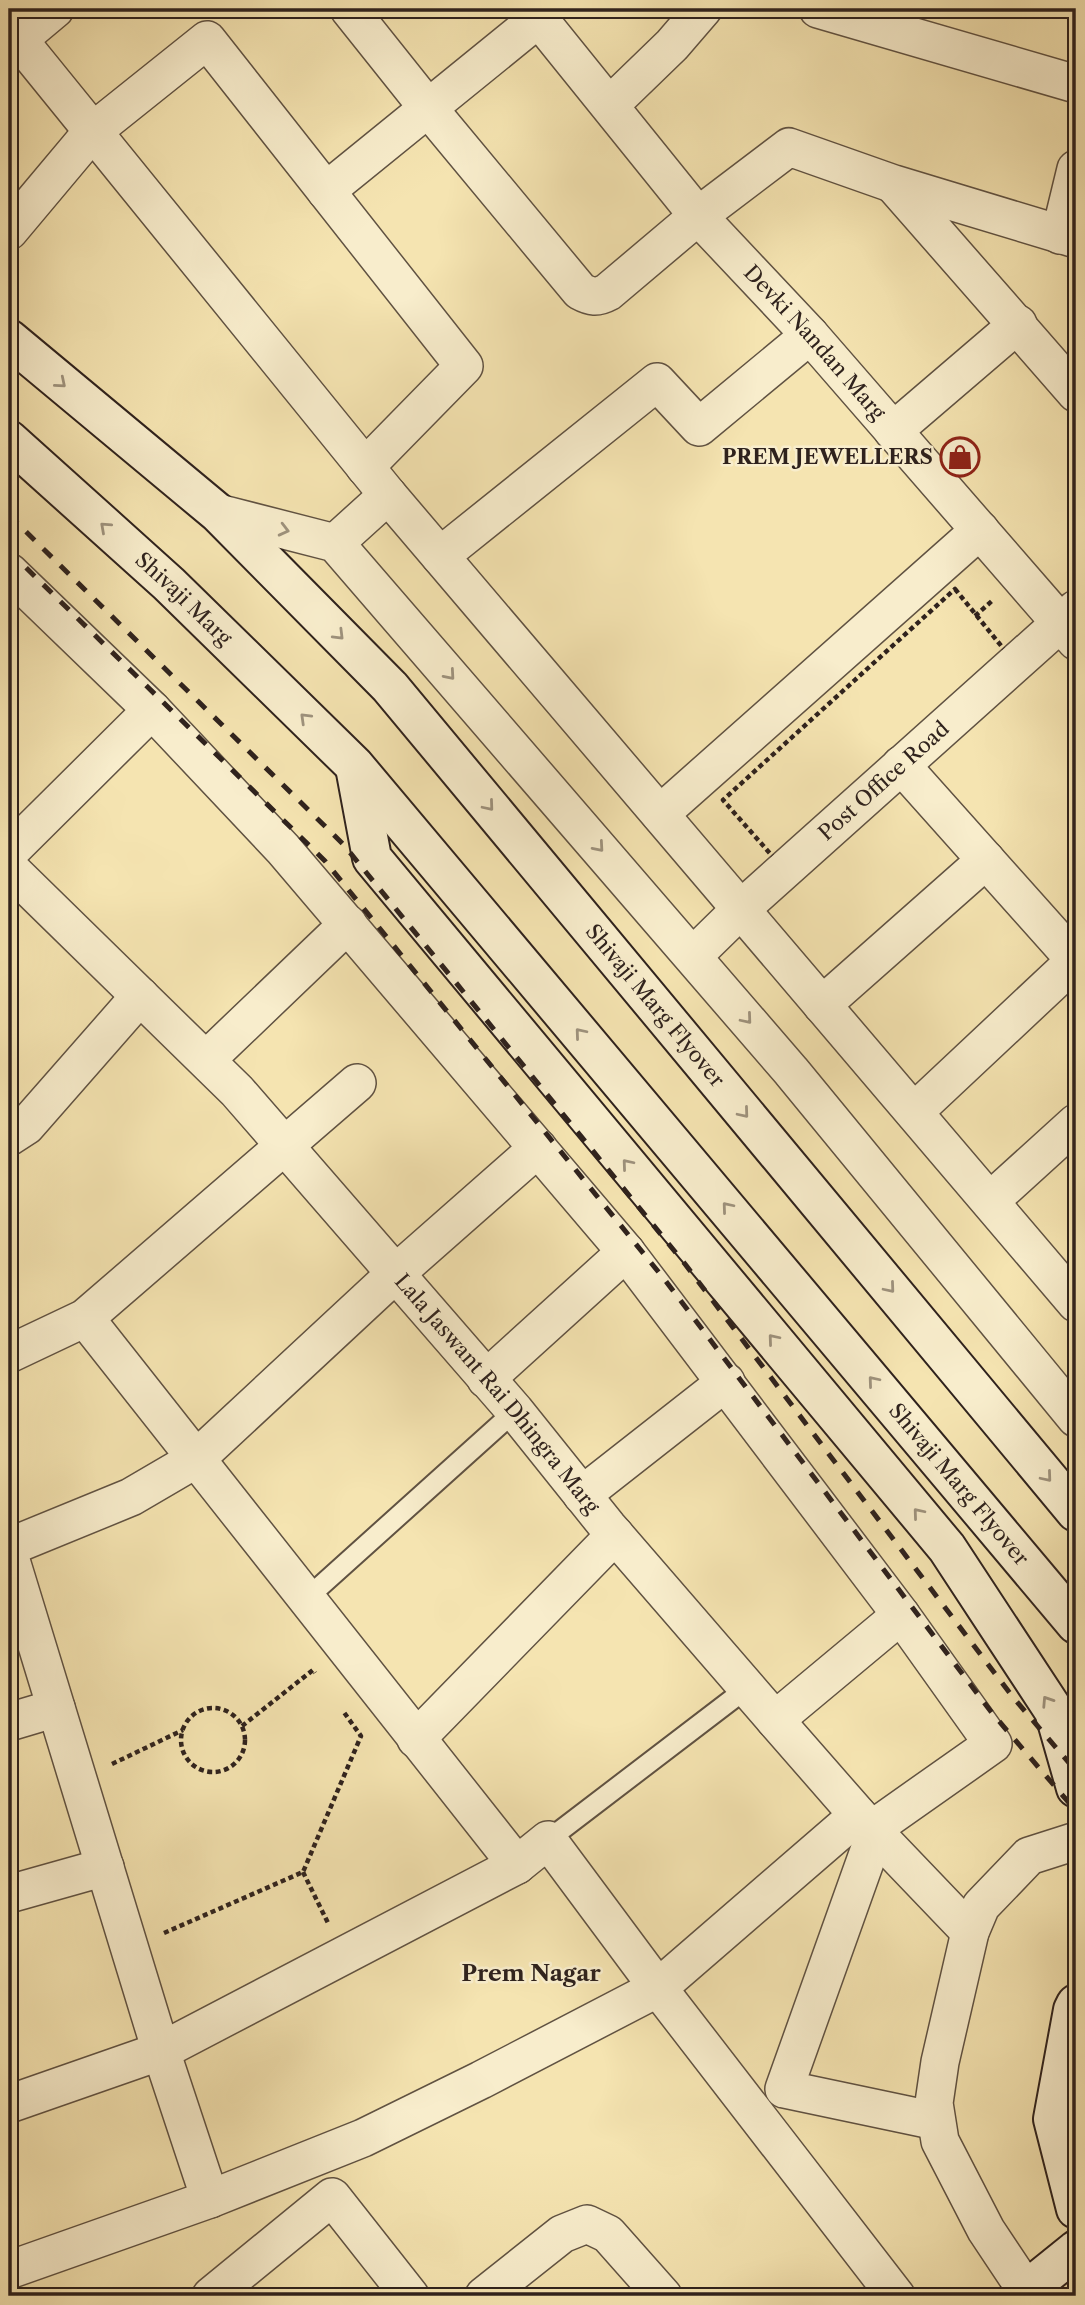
<svg xmlns="http://www.w3.org/2000/svg" width="1085" height="2305" viewBox="0 0 1085 2305" font-family="'Libre Caslon Text',serif">
	<rect width="100%" height="100%" fill="#f5e4b1"/>
	<filter id="stains"><feTurbulence type="fractalNoise" baseFrequency=".00286" numOctaves="4"/><feColorMatrix values="0 0 0 0 .2 0 0 0 0 .09 0 0 0 0 .02 0 0 0 .5 -.17"/></filter>
	<radialGradient id="worn" r=".72"><stop offset=".6" stop-color="#630" stop-opacity="0"/><stop offset="1" stop-color="#630" stop-opacity=".3"/></radialGradient>
	<g fill="none" stroke-linecap="round" stroke-linejoin="round">
		<g stroke="#605242" stroke-width="23">
			<g id="lane">
				<polyline points="306,1599 515,1411"/>
				<polyline points="548,1840 747,1688"/>
			</g>
		</g>
		<g stroke="#605242" stroke-width="40">
			<g id="street">
				<path d="M349,9L428,108L580,291C591,297 597,298 608,292L698,216L789,147L894,184L1076,239"/>
				<path id="s1" d="M531,9L698,216L810,335L1076,641"/>
				<polyline points="818,9 1076,84"/>
				<polyline points="9,28 388,495 1076,1303"/>
				<polyline points="18,40 55,9"/>
				<polyline points="610,105 672,45 703,9"/>
				<polyline points="894,185 1076,393"/>
				<polyline points="326,191 539,18"/>
				<polyline points="9,231 92,132 207,40 464,366 365,467"/>
				<polyline points="1060,235 1076,169"/>
				<polyline points="893,431 1018,324"/>
				<polyline points="218,513 335,543 791,1071 1076,1418"/>
				<polyline points="335,543 388,495"/>
				<polyline points="440,556 657,382 699,427 810,335"/>
				<polyline points="9,572 152,710 283,849 626,1252 901,1615 993,1744 871,1830"/>
				<polyline points="901,765 1076,961"/>
				<polyline points="660,814 980,530"/>
				<polyline points="9,852 152,710"/>
				<path id="s2" d="M9,868L237,1091L515,1411L608,1527L775,1720L858,1815L970,1932"/>
				<path id="s3" d="M693,956L741,909L1076,609"/>
				<polyline points="822,1005 986,860"/>
				<polyline points="206,1060 348,924"/>
				<polyline points="914,1112 1076,960"/>
				<polyline points="9,1137 26,1126 140,996"/>
				<polyline points="990,1201 1076,1123"/>
				<polyline points="85,1318 517,1865"/>
				<polyline points="9,1354 85,1318 357,1083"/>
				<polyline points="486,1379 626,1252"/>
				<polyline points="582,1495 726,1382"/>
				<polyline points="9,1547 131,1497 196,1459 395,1274 538,1148"/>
				<polyline points="9,1554 161,2051 210,2199"/>
				<polyline points="775,1720 901,1615"/>
				<polyline points="9,1722 56,1708"/>
				<polyline points="416,1739 615,1535"/>
				<polyline points="875,1834 784,2089 936,2121"/>
				<polyline points="9,1894 105,1867"/>
				<polyline points="9,2104 161,2051 517,1865 548,1840 658,1988 896,2296"/>
				<polyline points="9,2270 210,2199 363,2138 481,2080 658,1988 858,1815"/>
				<polyline points="1026,2290 986,2230 940,2141 934,2103 940,2062 970,1932 981,1906 1029,1856 1076,1841"/>
				<polyline points="211,2296 332,2197 410,2296"/>
				<polyline points="484,2296 562,2234 587,2224 608,2234 663,2296"/>
			</g>
		</g>
		<g stroke="#2f221d" stroke-width="42">
			<g id="secondary">
				<path id="s4" d="M9,339L218,513L390,687L1076,1512"/>
				<path id="s5" d="M9,440L169,584L354,765L1076,1624"/>
				<polyline points="355,767 372,858 947,1548 1054,1711 1076,1788"/>
				<polyline points="1076,2004 1073,2010 1053,2119 1076,2209"/>
				<polyline points="1019,2296 1076,2250"/>
			</g>
		</g>
		<g stroke="#2f221d" stroke-width="4.5" stroke-dasharray="5 3.5" stroke-linecap="butt">
			<polygon points="955,589 1007,653 774,858 723,800"/>
			<polyline points="975,616 993,600"/>
			<circle cx="213" cy="1740" r="32"/>
			<polyline points="242,1726 313,1670 315,1673"/>
			<polyline points="112,1764 183,1730"/>
			<polyline points="303,1872 328,1923"/>
			<polyline points="164,1933 303,1872 361,1736 343,1711"/>
		</g>
		<use href="#lane" stroke="#f8edcc" stroke-width="19"/>
		<use href="#street" stroke="#f8edcc" stroke-width="37"/>
		<use href="#secondary" stroke="#f8edcc" stroke-width="38"/>
		<g stroke="#2f221d" stroke-width="5" stroke-dasharray="12 12" stroke-linecap="butt">
			<polyline points="9,515 343,844 685,1264 1012,1696 1076,1771"/>
			<polyline points="9,551 325,861 665,1280 992,1713 1076,1811"/>
		</g>
	</g>
	<defs><path id="oneway-chevron" d="M-2-3.5L2.5 0L-2 3.5" fill="none" stroke-width="1.6" stroke-linecap="round" stroke-linejoin="round" transform="scale(1.75)"/></defs>
	<g stroke="#9e927d">
		<use href="#oneway-chevron" transform="translate(61 383) rotate(40)"/>
		<use href="#oneway-chevron" transform="translate(105 527) rotate(-138)"/>
		<use href="#oneway-chevron" transform="translate(284 530) rotate(14)"/>
		<use href="#oneway-chevron" transform="translate(339 635) rotate(45)"/>
		<use href="#oneway-chevron" transform="translate(450 675) rotate(49)"/>
		<use href="#oneway-chevron" transform="translate(305 718) rotate(-136)"/>
		<use href="#oneway-chevron" transform="translate(489 806) rotate(50)"/>
		<use href="#oneway-chevron" transform="translate(599 847) rotate(49)"/>
		<use href="#oneway-chevron" transform="translate(747 1019) rotate(50)"/>
		<use href="#oneway-chevron" transform="translate(580 1033) rotate(-130)"/>
		<use href="#oneway-chevron" transform="translate(744 1113) rotate(50)"/>
		<use href="#oneway-chevron" transform="translate(627 1164) rotate(-130)"/>
		<use href="#oneway-chevron" transform="translate(727 1207) rotate(-130)"/>
		<use href="#oneway-chevron" transform="translate(890 1288) rotate(50)"/>
		<use href="#oneway-chevron" transform="translate(773 1339) rotate(-130)"/>
		<use href="#oneway-chevron" transform="translate(873 1381) rotate(-130)"/>
		<use href="#oneway-chevron" transform="translate(1047 1477) rotate(50)"/>
		<use href="#oneway-chevron" transform="translate(918 1513) rotate(-130)"/>
		<use href="#oneway-chevron" transform="translate(1047 1701) rotate(-123)"/>
	</g>
	<defs>
		<g id="shop-ring" transform="scale(2.0125)"><circle r="9.5" fill="#f8edcc" stroke="#8f2418" stroke-width="1.5"/><path d="M-5-2.5h2.3a2.7 3.5 0 0 1 5.4 0H5L5.5 6h-11ZM-1.5-2.5h3a1.5 2.3 0 0 0-3 0Z" fill="#8f2418"/></g>
	</defs>
	<g fill-rule="evenodd">
		<use href="#shop-ring" x="960" y="457"/>
	</g>
	<g text-anchor="middle" stroke-width="5" stroke-linejoin="round" paint-order="stroke">
		<g font-size="21" fill="#2f221d" stroke="#f8edcc">
			<text dy="7" stroke="none"><textPath href="#s1" startOffset="438">Devki Nandan Marg</textPath></text>
			<text dy="7" stroke="none"><textPath href="#s5" startOffset="236">Shivaji Marg</textPath></text>
			<text dy="7" stroke="none"><textPath href="#s3" startOffset="259">Post Office Road</textPath></text>
			<text dy="7" stroke="none"><textPath href="#s4" startOffset="931">Shivaji Marg Flyover</textPath></text>
			<text dy="7" stroke="none"><textPath href="#s2" startOffset="718">Lala Jaswant Rai Dhingra Marg</textPath></text>
			<text dy="7" stroke="none"><textPath href="#s5" startOffset="1414">Shivaji Marg Flyover</textPath></text>
		</g>
		<g font-size="21" font-weight="bold" fill="#2f221d" stroke="#f8edcc" text-anchor="end">
			<text x="933" y="464">PREM JEWELLERS</text>
		</g>
		<g font-size="23" font-weight="bold" fill="#2f221d" stroke="#f8edcc">
			<text x="531" y="1981">Prem Nagar</text>
		</g>
	</g>
	<rect width="1085" height="2305" fill="none" stroke="#f5e4b1" stroke-width="35"/>
	<rect x="10" y="10" width="1064" height="2284" fill="none" stroke="#2f221d" stroke-width="3.5"/>
	<rect x="18" y="18" width="1050" height="2270" fill="none" stroke="#2f221d" stroke-width="2"/>
	<rect width="100%" height="100%" filter="url(#stains)"/>
	<rect width="100%" height="100%" fill="url(#worn)"/>
</svg>
